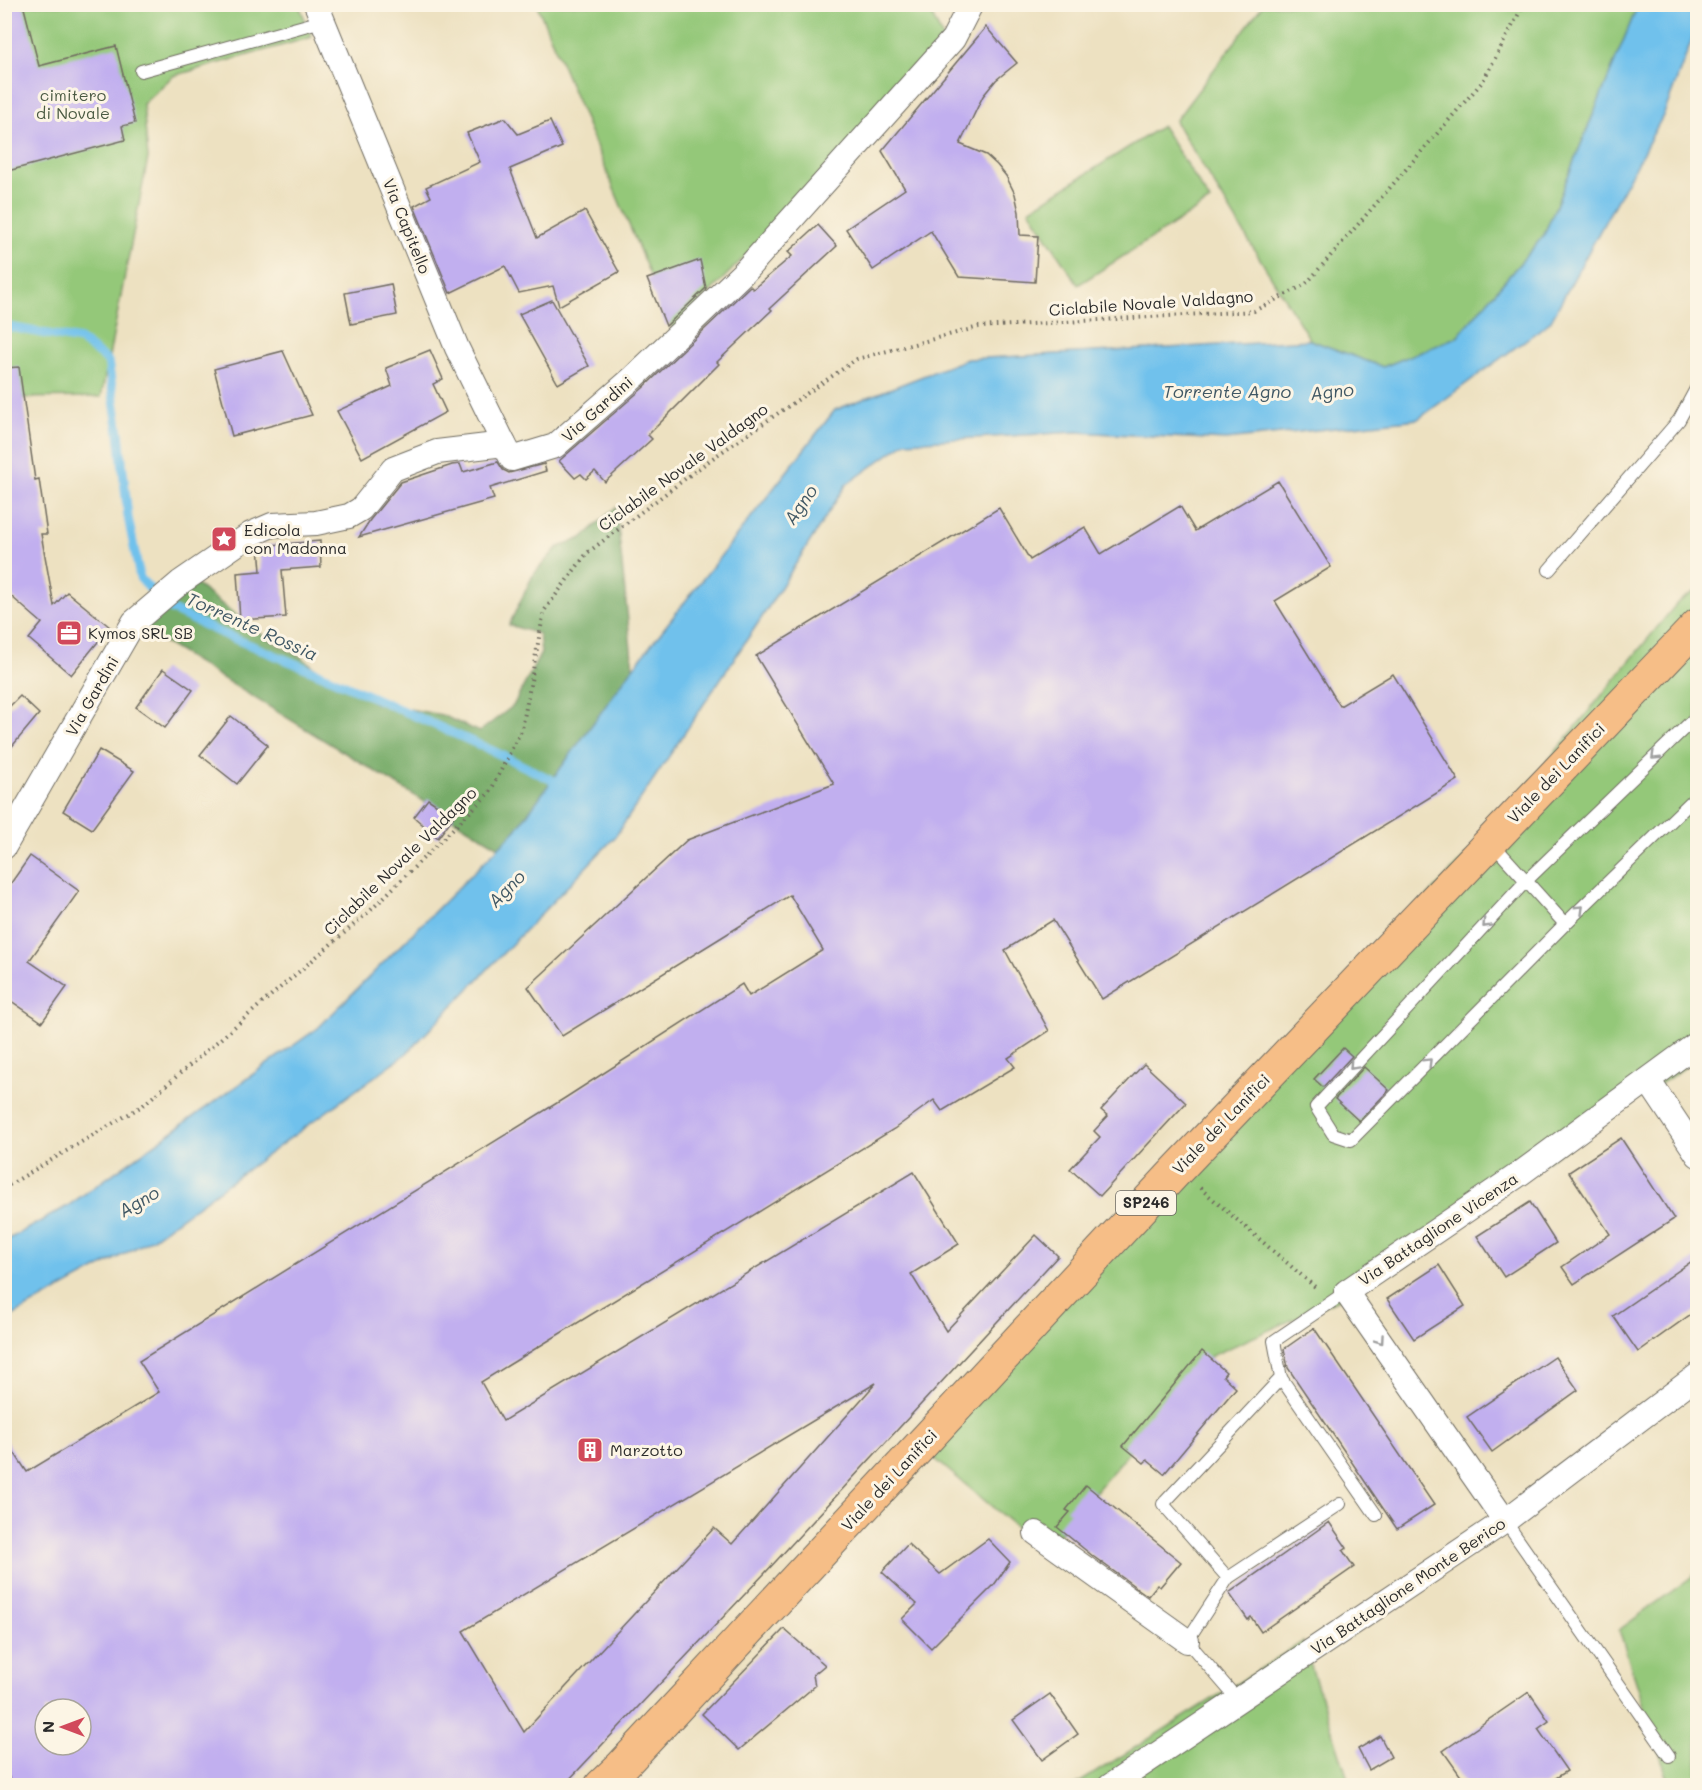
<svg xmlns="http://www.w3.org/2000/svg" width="1702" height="1790" viewBox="0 0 1702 1790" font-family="Mali,sans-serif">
	<rect width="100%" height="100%" fill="#fcf5e5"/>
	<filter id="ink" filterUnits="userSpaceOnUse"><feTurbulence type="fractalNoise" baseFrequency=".0167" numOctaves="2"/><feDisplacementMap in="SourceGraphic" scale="12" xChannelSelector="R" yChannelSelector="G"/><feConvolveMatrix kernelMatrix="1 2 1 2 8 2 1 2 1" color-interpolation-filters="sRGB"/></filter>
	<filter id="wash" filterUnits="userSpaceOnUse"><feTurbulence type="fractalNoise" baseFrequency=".008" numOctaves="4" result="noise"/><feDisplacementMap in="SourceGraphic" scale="24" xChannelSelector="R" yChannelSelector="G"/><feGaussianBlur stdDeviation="1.35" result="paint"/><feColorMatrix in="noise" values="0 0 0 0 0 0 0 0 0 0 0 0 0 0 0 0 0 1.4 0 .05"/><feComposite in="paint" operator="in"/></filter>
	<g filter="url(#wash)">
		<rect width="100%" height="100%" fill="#ede1c1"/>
		<g fill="#94c879" stroke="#607a52" stroke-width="1.5">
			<polygon points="4,5 299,5 312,37 173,76 143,104 148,158 101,397 5,398"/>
			<polygon points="537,5 927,5 948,49 673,330"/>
			<polygon points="1263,5 1638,5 1544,235 1457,337 1383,367 1310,340 1175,121"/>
			<polygon points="1162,126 1210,201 1078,285 1029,210"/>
			<polygon points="1697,590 1697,1059 1359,1290 1211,1356 1045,1551 916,1443 1503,816 1678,602"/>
			<polygon points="1697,1573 1697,1785 1670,1785 1619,1630"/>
			<polygon points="1303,1642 1350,1785 1074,1786"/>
		</g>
		<polygon fill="#77ac69" stroke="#516c4a" stroke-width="1.5" points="616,507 633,668 516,830 499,847 132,623 186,577 269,640 301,657 327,677 354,688 375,703 442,715 479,732 513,706 541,653 539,634 509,625 533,575 557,548 582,538"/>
		<polygon fill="#70c1ec" stroke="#4e768c" stroke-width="1.5" points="1638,5 1697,5 1697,26 1664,114 1550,322 1418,419 1226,440 1076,432 906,442 846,485 762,617 615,837 407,1053 153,1238 5,1320 5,1241 66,1207 318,1028 516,830 633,668 835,410 967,359 1310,340 1383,367 1457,337 1544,235"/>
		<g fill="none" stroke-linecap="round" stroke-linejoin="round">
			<polyline stroke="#70c1ec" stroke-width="9" points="4,326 80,340 108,361 119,433 128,517 140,578 166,607 221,633 330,678 493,751 562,785"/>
		</g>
		<g id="blocks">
			<g fill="#c1afef" fill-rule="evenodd">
				<polygon points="4,4 23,4 39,66 116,46 135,123 122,126 125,140 4,172"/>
				<polygon points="986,27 1017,63 996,80 983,96 960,144 986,155 997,165 1006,176 1015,194 1019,212 1020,235 1038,236 1035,282 959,277 931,231 873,270 846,229 905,189 882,151"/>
				<polygon points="505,118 518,134 550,121 562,147 510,169 537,238 585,211 619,272 559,306 553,286 519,293 505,266 450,293 414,206 431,197 426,187 480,162 467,133"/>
				<polygon points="818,225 837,246 770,308 772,310 717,362 719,364 648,435 652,439 605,482 595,471 586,479 581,474 575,478 559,461 643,388 750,286 753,289 792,256 788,252"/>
				<polygon points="700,260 706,288 666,326 647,279"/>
				<polygon points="391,284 397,315 351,324 345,293"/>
				<polygon points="552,300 589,366 558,384 519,314"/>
				<polygon points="430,350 443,379 433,384 446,412 362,458 337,411 392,386 386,368"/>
				<polygon points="283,351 312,415 232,436 214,369"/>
				<polygon points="19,367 35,480 39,479 47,534 41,534 54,606 67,592 110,627 71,675 29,639 42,623 5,591 4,368"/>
				<polygon points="498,462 503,470 509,473 544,464 546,471 490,488 494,499 359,537 370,520 401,482 452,465 460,464 463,472"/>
				<path d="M1278,481L1331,567L1275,601L1340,706L1393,674L1458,780L1102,999L1053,920L1005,950L1049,1031L1008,1058L1015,1067L942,1111L934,1100L894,1129L481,1382L503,1421L914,1172L959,1244L911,1274L946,1331L1036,1235L1058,1256L765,1573L564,1785H15L4,1771V1437L27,1472L159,1392L139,1361L565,1098L742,984L749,996L823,950L790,895L562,1036L528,987L687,840L834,784L756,656L999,508L1030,560L1085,527L1101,554L1180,506L1195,531ZM876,1383L732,1544L714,1528L524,1732L463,1631ZM45,1709H81V1745H45Z"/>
				<polygon points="320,541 321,567 282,570 286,617 240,620 237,573 261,571 259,546"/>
				<polygon points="163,669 193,690 165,728 136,707"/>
				<polygon points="20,696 39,714 4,756 4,712"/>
				<polygon points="231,716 268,745 237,784 200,755"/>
				<polygon points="99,750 134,771 92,829 63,811"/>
				<polygon points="428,799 454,816 438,838 414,817"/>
				<polygon points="30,856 79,891 29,961 67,987 42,1022 4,996 4,893"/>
				<polygon points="1343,1048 1352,1056 1323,1087 1314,1079"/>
				<polygon points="1144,1064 1186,1103 1100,1196 1070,1169 1100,1137 1094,1131 1108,1116 1101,1110"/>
				<polygon points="1364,1067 1389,1090 1359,1121 1335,1099"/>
				<polygon points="1621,1138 1674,1219 1574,1284 1562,1267 1610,1234 1569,1172"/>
				<polygon points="1530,1202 1556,1243 1504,1277 1477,1236"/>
				<polygon points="1698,1257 1698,1309 1638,1352 1613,1316"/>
				<polygon points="1439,1265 1465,1306 1414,1339 1387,1299"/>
				<polygon points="1314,1328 1434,1505 1397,1529 1288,1368 1284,1349"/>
				<polygon points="1202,1351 1226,1372 1223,1376 1236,1388 1164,1474 1147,1460 1144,1463 1123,1446"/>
				<polygon points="1555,1357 1578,1390 1492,1452 1467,1417"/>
				<polygon points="1086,1485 1181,1562 1160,1587 1157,1585 1148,1596 1094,1557 1057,1527 1070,1512 1066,1510"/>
				<polygon points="1329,1522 1347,1548 1343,1551 1354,1567 1261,1632 1251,1617 1248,1620 1229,1593"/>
				<polygon points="988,1539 1010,1562 994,1585 931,1648 902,1619 917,1604 882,1572 908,1544 940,1574"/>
				<polygon points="784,1629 825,1665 813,1675 815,1686 739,1750 702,1714"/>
				<polygon points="1529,1692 1549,1721 1538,1729 1567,1771 1545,1785 1467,1785 1443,1751"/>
				<polygon points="1050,1694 1078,1734 1042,1760 1013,1720"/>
				<polygon points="1380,1736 1391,1757 1369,1770 1358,1749"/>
			</g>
		</g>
	</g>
	<g filter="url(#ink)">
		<use href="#blocks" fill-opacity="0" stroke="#6f6b60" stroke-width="1.5"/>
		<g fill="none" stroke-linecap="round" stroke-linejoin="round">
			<g stroke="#6f6b60" stroke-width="14">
				<g id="service">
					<polyline points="141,71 322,21"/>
					<polyline points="1549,570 1679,420 1698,385"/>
					<polyline points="1698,715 1526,881 1316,1107 1333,1134 1351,1140 1565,924 1698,795"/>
					<polyline points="1491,842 1565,924"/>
					<polyline points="1281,1378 1376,1515"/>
					<polyline points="1505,1521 1669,1756"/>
					<polyline points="1228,1578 1340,1504"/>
					<polyline points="1238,1700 1187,1641 1228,1578 1163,1504 1281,1378 1274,1341 1346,1292"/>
				</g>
			</g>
			<g stroke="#6f6b60" stroke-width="26">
				<g id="minor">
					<polyline points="316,4 457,348 504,444"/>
					<polyline points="4,847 134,622 181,582 251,534 272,525 316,523 349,516 361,509 393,469 437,452 504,444 512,459 555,446 634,377 745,271 953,39 971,4"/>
					<polyline points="1648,1080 1698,1155"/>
					<polyline points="1505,1521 1346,1292 1521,1173 1698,1043"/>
					<polyline points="1036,1533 1187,1641"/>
					<polyline points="1110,1786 1505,1521 1698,1375"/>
				</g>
			</g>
			<g stroke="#6f6b60" stroke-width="35">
				<polyline id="primary" points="601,1786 621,1767 677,1707 1178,1169 1698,625"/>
			</g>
			<g stroke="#6f6b60" stroke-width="4" stroke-dasharray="1.5 4.5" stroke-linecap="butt">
				<polyline points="4,1188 142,1106 371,910 490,792 522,729 544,611 587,553 710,460 857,359 979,327 1254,311 1306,284 1483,81 1524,4"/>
				<polyline points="1200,1188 1315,1287"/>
			</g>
			<use href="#service" stroke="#fff" stroke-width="12"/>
			<use href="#minor" stroke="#fff" stroke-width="24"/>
			<use href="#primary" stroke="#f6be87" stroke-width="33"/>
		</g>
		<defs><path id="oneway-chevron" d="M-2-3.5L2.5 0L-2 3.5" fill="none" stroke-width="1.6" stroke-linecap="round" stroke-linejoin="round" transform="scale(1.5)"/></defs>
		<g stroke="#a0a0a0">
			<use href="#oneway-chevron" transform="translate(1655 756) rotate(136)"/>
			<use href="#oneway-chevron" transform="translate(1580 909) rotate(-44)"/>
			<use href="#oneway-chevron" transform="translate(1486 924) rotate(133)"/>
			<use href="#oneway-chevron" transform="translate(1428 1062) rotate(-45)"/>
			<use href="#oneway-chevron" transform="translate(1353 1066) rotate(133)"/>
			<use href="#oneway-chevron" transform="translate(1380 1340) rotate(55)"/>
		</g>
	</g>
	<defs>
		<g id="sight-square" transform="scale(1.35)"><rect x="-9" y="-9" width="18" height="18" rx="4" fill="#d1495b" stroke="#fcf5e5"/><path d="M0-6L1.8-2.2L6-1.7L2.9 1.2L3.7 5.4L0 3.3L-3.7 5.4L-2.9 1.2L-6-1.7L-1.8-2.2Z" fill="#fff"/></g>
		<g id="office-square" transform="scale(1.35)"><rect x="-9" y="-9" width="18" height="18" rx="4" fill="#d1495b" stroke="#fcf5e5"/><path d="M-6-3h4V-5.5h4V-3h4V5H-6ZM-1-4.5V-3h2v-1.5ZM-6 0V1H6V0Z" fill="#fff"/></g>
		<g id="building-square" transform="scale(1.35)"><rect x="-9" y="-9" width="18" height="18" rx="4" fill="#d1495b" stroke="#fcf5e5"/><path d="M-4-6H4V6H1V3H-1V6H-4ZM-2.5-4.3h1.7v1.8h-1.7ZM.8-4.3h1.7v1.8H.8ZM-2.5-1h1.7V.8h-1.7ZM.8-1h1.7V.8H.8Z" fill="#fff"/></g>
	</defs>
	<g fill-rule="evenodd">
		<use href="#sight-square" x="224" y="539"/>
		<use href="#office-square" x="69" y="633"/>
		<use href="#building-square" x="590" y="1450"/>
	</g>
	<g text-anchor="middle" stroke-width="6" stroke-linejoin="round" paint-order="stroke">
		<rect fill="#fcf5e5" stroke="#6a6863" stroke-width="1.5" x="1116" y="1191" width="60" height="24" rx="4.5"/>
		<g font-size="15" font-weight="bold" fill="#2b2b2b">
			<text x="1146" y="1208">SP246</text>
		</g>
		<g font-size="16" fill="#4a5a42" stroke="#fcf5e5">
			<text x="73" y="101">cimitero<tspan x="73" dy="18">di Novale</tspan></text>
		</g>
		<g font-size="16" fill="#2b2b2b" stroke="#fcf5e5">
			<text transform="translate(407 226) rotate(68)" y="6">Via Capitello</text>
			<text transform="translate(1151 303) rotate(-4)" y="6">Ciclabile Novale Valdagno</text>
			<text transform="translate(597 409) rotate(-42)" y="6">Via Gardini</text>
			<text transform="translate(683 467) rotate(-36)" y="6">Ciclabile Novale Valdagno</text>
			<text transform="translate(92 696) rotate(-60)" y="6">Via Gardini</text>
			<text transform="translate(1556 773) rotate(-46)" y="6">Viale dei Lanifici</text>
			<text transform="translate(400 861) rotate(-44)" y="6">Ciclabile Novale Valdagno</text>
			<text transform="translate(1221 1124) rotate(-46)" y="6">Viale dei Lanifici</text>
			<text transform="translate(1438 1229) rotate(-34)" y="6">Via Battaglione Vicenza</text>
			<text transform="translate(889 1480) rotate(-47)" y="6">Viale dei Lanifici</text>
			<text transform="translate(1408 1586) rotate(-34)" y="6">Via Battaglione Monte Berico</text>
		</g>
		<g font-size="16" fill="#2b2b2b" stroke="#fcf5e5" text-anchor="start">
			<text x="244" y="536">Edicola<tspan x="244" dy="18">con Madonna</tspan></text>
			<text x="88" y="639">Kymos SRL SB</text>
			<text x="610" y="1456">Marzotto</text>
		</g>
		<g font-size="18" font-style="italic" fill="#405865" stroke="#fcf5e5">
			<text x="1227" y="398">Torrente Agno</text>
			<text transform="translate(1332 392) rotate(-6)" y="6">Agno</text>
			<text transform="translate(801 505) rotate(-55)" y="6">Agno</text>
			<text transform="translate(252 627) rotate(24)" y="6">Torrente Rossia</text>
			<text transform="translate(507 889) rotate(-45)" y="6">Agno</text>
			<text transform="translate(139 1202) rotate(-30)" y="6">Agno</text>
		</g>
	</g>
	<rect width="1702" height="1790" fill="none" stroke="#fcf5e5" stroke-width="24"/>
	<g transform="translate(63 1727) rotate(270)"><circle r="28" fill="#fcf5e5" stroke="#a8a49b" stroke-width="1.5"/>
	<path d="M0-4.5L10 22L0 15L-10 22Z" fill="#d1495b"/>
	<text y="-9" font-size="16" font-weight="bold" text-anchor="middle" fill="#2b2b2b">N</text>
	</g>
</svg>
